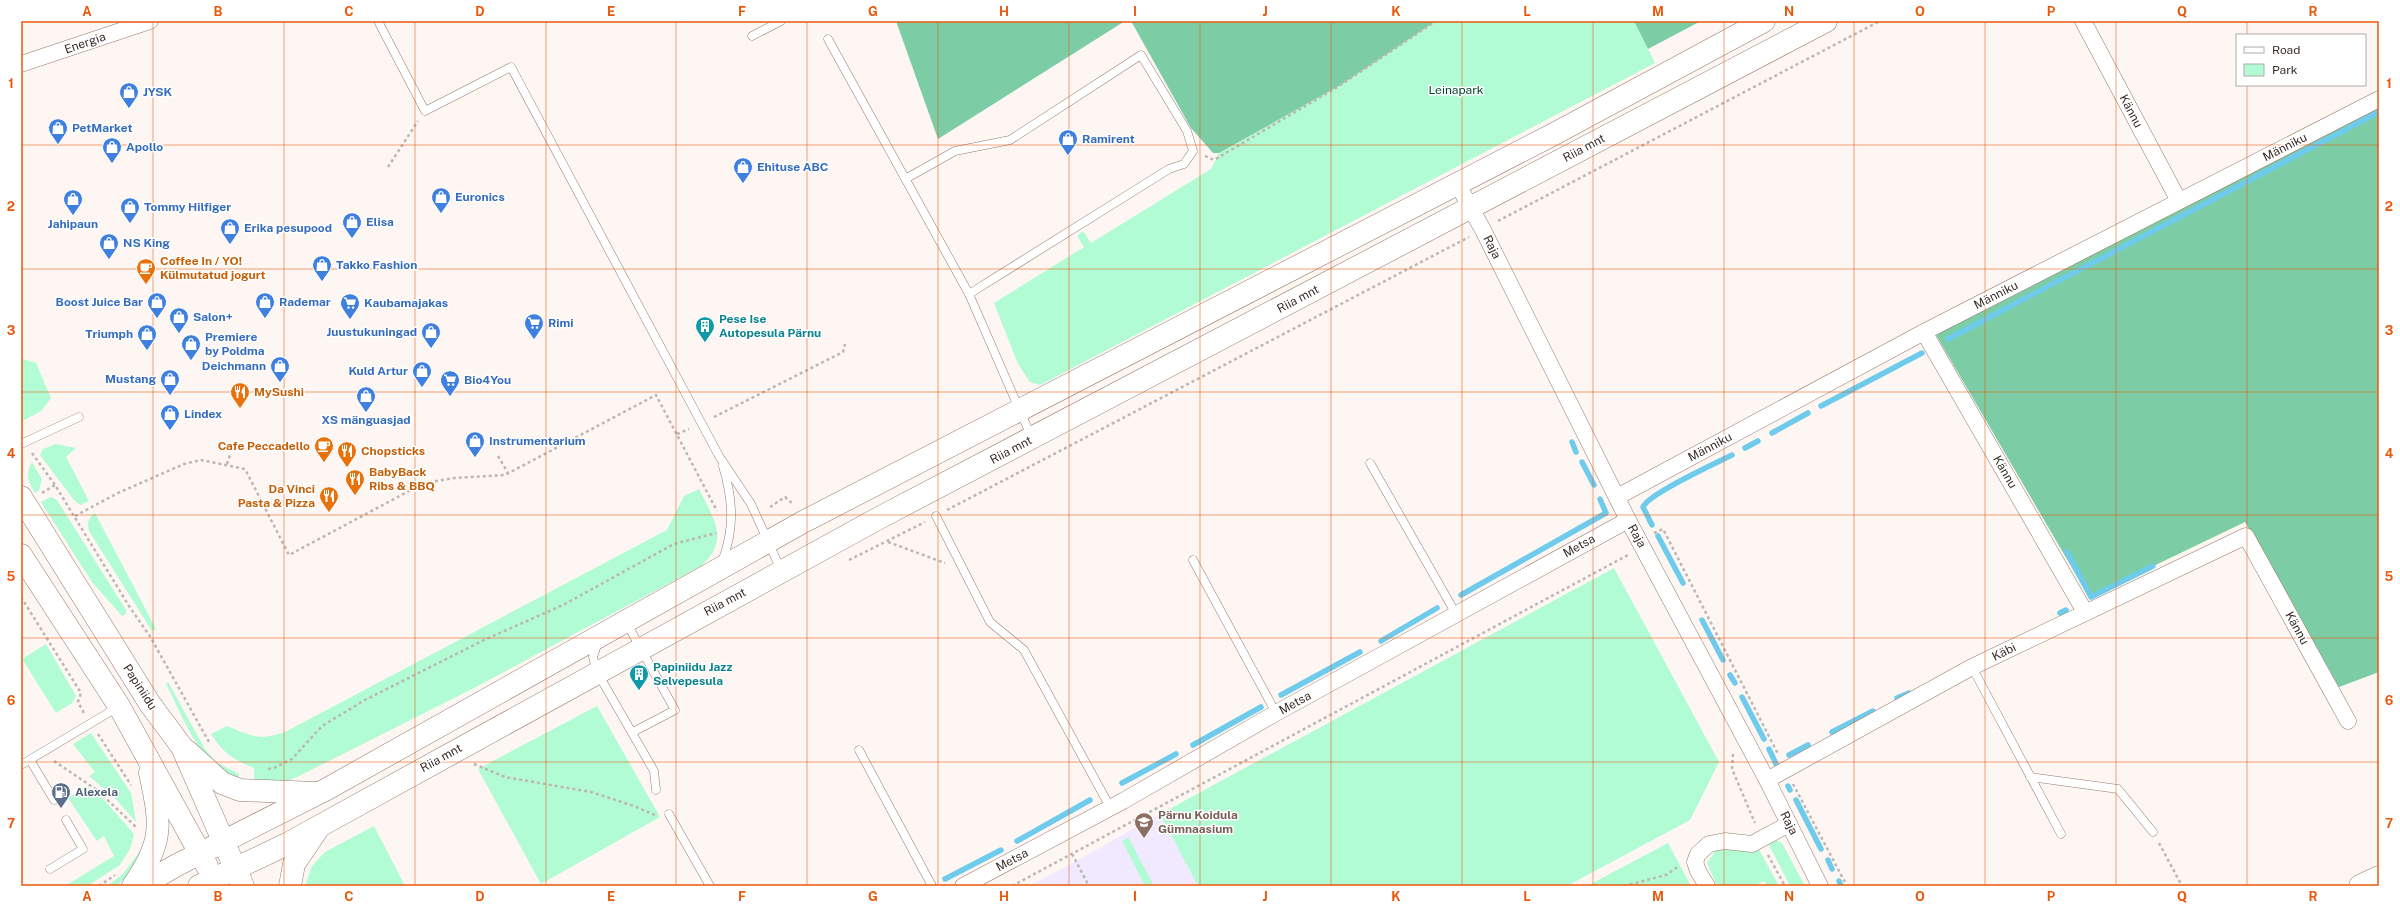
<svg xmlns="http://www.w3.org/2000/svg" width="2400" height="907" viewBox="0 0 2400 907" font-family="'Public Sans',sans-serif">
	<rect width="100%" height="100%" fill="#fdf6f3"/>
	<polygon fill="#f1e9ff" points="1160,814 1198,886 1029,886 1071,864"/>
	<g fill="#b1fbd5">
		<polygon points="1436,21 1634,21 1655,63 1040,385 1030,382 1018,364 994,303 1084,247 1077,236 1083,231 1091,243 1211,169 1219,153 1339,86"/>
		<polygon points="23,359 36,363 51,398 41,411 21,422 21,360"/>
		<polygon points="56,444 76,448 66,457 89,501 80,505 74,500 40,455 43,449"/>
		<path d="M32,462L42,479L39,490L35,493C28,482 25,474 32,462Z"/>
		<path d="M699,489C713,518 731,540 701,566L476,687L295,778L276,785L254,781V768C234,760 222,752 211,734L227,726C252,736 258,741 285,732L667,530L684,496Z"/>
		<polygon points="51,497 57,500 126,610 126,614 122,616 92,582 41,502"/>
		<path d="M95,513L156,629L152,631L89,531C87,523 88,518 95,513Z"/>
		<polygon points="1614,568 1719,762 1690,820 1567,886 1198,886 1160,814"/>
		<polygon points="46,644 76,696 72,703 56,713 22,659"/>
		<path d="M168,682L205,749L216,762L239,774L237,780C195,757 187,724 166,684Z"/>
		<polygon points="597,706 660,817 541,884 478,769"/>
		<polygon points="91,733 131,793 136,822 114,797 89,776 95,772 73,744"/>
		<polygon points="85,786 97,792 134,834 130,849 120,865 87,886 65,886 114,856 104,836 97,841 68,798"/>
		<polygon points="374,826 405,886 305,886 312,866 325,852"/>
		<polygon points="1128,837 1154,886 1145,886 1122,841"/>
		<polygon points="1774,839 1782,843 1805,886 1790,886 1768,843"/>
		<polygon points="1668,843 1691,886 1587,886"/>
		<polygon points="1757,846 1779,886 1767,886 1764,881 1754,886 1717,886 1707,863 1717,849"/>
		<polygon points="143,847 134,869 117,886 107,886 123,874"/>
	</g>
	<g fill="#7ccda5">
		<polygon points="896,21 1125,21 938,139"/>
		<polygon points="1131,21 1436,21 1339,86 1219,153 1213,153 1191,128"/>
		<polygon points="1634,21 1701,21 1648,49"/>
		<polygon points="2379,101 2379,672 2339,687 2245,522 2089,597 1936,335 2179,201"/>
	</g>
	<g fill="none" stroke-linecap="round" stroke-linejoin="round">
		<g stroke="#6fcbec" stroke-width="5.5">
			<polyline points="1948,339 2379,112"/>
			<polyline points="1821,406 1922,353"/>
			<polyline points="1772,433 1808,413"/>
			<polyline points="1572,442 1576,452"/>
			<polyline points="1745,448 1758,441"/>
			<polyline points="1582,462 1594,485"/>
			<path d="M1652,525L1643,507C1648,494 1716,463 1732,455"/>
			<polyline points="1658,536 1683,583"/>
			<polyline points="2067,552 2091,597 2153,566"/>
			<polyline points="1461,595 1606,513 1600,499"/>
			<polyline points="2060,613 2066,610"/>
			<polyline points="1702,620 1723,660"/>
			<polyline points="1381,641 1437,608"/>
			<polyline points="1730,675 1735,683"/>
			<polyline points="1281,695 1360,652"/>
			<polyline points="1742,697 1764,739"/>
			<polyline points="1897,698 1909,693"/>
			<polyline points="1832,732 1873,711"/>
			<polyline points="1193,745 1261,707"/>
			<polyline points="1769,749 1777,766"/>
			<polyline points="1789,755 1808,745"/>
			<polyline points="1122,783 1176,754"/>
			<polyline points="1788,786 1790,790"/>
			<polyline points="1796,800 1821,849"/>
			<polyline points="1017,841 1090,800"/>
			<polyline points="1828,860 1832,869"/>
			<polyline points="945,879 1001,850"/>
			<polyline points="1839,881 1841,886"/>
		</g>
		<g stroke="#967a6c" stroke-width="9">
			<g id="lane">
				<polyline points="378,21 425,111 511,67 719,456 751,504 781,570"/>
				<polyline points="752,36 781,21"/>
				<polyline points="828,39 969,294 1031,436"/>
				<polyline points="907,178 955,151 1010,140 1141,55 1187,131 1193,151 1184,164 1169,169 969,294"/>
				<polyline points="21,444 79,417"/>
				<polyline points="1370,463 1456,614"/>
				<polyline points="936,516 990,622 1024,650 1110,807"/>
				<polyline points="1193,560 1276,713"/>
				<path d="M722,562C735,528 733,500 723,466"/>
				<polyline points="626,622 675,710 633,732"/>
				<polyline points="598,642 593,657 597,672 654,771 656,790"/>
				<polyline points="1972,667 2061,834"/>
				<polyline points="859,750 932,886"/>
				<polyline points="30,760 54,800"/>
				<polyline points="21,765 118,707"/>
				<polyline points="2030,777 2118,789 2153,832"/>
				<polyline points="669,814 710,886"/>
				<polyline points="50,869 83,849 66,820"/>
			</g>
		</g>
		<g stroke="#967a6c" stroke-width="17">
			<g id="street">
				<polyline points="2083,21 2179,201"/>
				<polyline points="21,64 150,21"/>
				<polyline points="1458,185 1483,230 1628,520 1767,780 1820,886"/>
				<polyline points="1924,332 2085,612"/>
				<polyline points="1617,497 1924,332 2379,99"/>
				<polyline points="1767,780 1972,667 2246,536 2348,721"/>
				<polyline points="963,886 1123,801 1276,713 1628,520"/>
				<polyline points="1707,886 1698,871 1695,862 1698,854 1709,844 1725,841 1752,844 1789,824"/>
			</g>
		</g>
		<g stroke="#967a6c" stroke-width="23">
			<g id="secondary">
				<polyline points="21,497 150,704 182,747 243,886"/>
				<polyline points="21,555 119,706 207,866"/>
				<polyline points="187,751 222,783 240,790 315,793"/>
				<path d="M133,886C164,840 161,825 150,773"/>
				<polyline points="141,886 175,866 327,789 803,522 1554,134 1764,21"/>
				<polyline points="199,886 287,844 879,518 1826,21"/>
				<polyline points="290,886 294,864 319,827"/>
				<polyline points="2360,886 2379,877"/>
			</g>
		</g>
		<g stroke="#beb6b2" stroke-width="2.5" stroke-dasharray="3 3" stroke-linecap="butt">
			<polyline points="1205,156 1214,160 1339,86 1436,21"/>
			<polyline points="388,167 418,121"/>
			<polyline points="1498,221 1880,21"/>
			<polyline points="714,417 843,352 845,344"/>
			<polyline points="677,434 689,429"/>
			<polyline points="32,453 55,485 129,606 151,638 209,742"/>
			<polyline points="498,456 508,473"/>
			<polyline points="227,464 230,455"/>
			<polyline points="42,493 55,485"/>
			<polyline points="770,507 785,497 793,504"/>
			<polyline points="947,510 1469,237"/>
			<polyline points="75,516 118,493 184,464 201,460 245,469 289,555 424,483 454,478 505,475 656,395 717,511"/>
			<polyline points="1654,533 1663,529 1778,754"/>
			<polyline points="888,542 945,563"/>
			<polyline points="849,560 925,522"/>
			<polyline points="21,597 81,693 78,702 84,713"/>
			<polyline points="98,734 131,785"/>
			<polyline points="1733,754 1732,769 1755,823"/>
			<polyline points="54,761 97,790 137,828"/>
			<polyline points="474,764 505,777 591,792 634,806 657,816"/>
			<polyline points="268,769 274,768 292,759 322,726 365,700 484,640 563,605 674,544 716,533"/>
			<polyline points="1793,784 1847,886"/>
			<polyline points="2159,843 2182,886"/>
			<polyline points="1072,854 1089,886"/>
			<polyline points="1768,855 1785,886"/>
			<polyline points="99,886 115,875"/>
			<polyline points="1012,886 1628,555"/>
			<polyline points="1624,886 1666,875 1679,866"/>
		</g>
		<use href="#lane" stroke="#fff" stroke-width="8"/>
		<use href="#street" stroke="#fff" stroke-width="16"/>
		<use href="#secondary" stroke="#fff" stroke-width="22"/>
	</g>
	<path fill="none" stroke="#e8590c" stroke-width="1" stroke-opacity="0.55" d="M153,21V886M284,21V886M415,21V886M546,21V886M676,21V886M807,21V886M938,21V886M1069,21V886M1200,21V886M1331,21V886M1462,21V886M1593,21V886M1724,21V886M1854,21V886M1985,21V886M2116,21V886M2247,21V35M2247,85V886M21,145H2379M21,269H2379M21,392H2379M21,515H2379M21,638H2379M21,762H2379"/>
	<defs>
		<g id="shop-pin" transform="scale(1)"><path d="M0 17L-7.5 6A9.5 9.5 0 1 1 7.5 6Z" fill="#3f7fe0" stroke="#fff"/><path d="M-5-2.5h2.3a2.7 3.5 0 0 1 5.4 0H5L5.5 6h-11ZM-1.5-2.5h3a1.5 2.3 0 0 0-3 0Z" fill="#fff"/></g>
		<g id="cafe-pin" transform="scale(1)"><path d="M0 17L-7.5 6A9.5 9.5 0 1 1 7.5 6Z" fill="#e8710a" stroke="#fff"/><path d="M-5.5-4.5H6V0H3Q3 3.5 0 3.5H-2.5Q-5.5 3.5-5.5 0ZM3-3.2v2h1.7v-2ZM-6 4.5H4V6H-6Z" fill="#fff"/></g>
		<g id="supermarket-pin" transform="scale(1)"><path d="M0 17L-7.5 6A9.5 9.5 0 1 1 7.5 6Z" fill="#3f7fe0" stroke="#fff"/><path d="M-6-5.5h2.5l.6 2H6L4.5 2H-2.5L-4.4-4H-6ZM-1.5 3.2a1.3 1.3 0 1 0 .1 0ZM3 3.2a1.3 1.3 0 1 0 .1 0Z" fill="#fff"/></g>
		<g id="building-pin" transform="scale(1)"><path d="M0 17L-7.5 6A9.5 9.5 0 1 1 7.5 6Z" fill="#0f9aa8" stroke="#fff"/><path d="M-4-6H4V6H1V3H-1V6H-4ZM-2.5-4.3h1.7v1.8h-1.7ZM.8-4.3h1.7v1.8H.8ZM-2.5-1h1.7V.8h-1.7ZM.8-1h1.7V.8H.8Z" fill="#fff"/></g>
		<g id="restaurant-pin" transform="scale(1)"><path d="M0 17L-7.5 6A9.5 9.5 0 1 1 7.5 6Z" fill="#e8710a" stroke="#fff"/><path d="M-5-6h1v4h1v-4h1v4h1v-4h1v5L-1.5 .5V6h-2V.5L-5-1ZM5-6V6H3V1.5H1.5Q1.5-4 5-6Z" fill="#fff"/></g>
		<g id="fuel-pin" transform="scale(1)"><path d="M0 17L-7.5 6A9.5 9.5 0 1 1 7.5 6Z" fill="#5c6f8a" stroke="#fff"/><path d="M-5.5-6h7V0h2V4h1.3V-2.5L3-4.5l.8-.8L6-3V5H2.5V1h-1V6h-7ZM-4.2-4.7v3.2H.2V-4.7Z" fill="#fff"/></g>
		<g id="school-pin" transform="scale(1)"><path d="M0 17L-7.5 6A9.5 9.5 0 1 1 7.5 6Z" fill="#8d6e63" stroke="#fff"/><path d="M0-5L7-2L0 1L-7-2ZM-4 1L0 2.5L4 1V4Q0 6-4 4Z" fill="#fff"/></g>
	</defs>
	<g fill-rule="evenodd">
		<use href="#shop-pin" x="129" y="92"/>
		<use href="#shop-pin" x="58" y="128"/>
		<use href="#shop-pin" x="1068" y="139"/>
		<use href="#shop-pin" x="112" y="147"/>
		<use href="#shop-pin" x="743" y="167"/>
		<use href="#shop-pin" x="441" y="197"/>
		<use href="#shop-pin" x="73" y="199"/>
		<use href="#shop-pin" x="130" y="207"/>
		<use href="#shop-pin" x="352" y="222"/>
		<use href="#shop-pin" x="230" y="228"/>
		<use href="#shop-pin" x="109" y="243"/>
		<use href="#shop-pin" x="322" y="265"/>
		<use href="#cafe-pin" x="146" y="268"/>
		<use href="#shop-pin" x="157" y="302"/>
		<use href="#shop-pin" x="265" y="302"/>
		<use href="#supermarket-pin" x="350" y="303"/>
		<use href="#shop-pin" x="179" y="317"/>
		<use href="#supermarket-pin" x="534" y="323"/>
		<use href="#building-pin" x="705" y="326"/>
		<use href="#shop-pin" x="431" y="332"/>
		<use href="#shop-pin" x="147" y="334"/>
		<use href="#shop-pin" x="191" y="344"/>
		<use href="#shop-pin" x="280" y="366"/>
		<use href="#shop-pin" x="422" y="371"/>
		<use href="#shop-pin" x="170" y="379"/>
		<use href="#supermarket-pin" x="450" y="380"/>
		<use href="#restaurant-pin" x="240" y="392"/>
		<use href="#shop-pin" x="366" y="396"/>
		<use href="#shop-pin" x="170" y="414"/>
		<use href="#shop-pin" x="475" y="441"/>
		<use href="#cafe-pin" x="324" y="446"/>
		<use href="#restaurant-pin" x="347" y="451"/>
		<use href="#restaurant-pin" x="355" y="479"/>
		<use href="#restaurant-pin" x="329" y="496"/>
		<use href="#building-pin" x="639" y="674"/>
		<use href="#fuel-pin" x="61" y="792"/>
		<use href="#school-pin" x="1144" y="822"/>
	</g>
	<g text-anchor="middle" stroke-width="3" stroke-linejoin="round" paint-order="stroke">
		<g font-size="12" fill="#3a2e28" stroke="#fff">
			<text transform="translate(85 43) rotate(-19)" y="4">Energia</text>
			<text transform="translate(2131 111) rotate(62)" y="4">Kännu</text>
			<text transform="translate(2285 147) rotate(-27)" y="4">Männiku</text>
			<text transform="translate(1584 148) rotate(-28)" y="4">Riia mnt</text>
			<text transform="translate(1492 247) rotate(63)" y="4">Raja</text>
			<text transform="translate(1996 295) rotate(-27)" y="4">Männiku</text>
			<text transform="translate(1298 299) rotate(-28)" y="4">Riia mnt</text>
			<text transform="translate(1710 447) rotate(-28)" y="4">Männiku</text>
			<text transform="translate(1011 450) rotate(-28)" y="4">Riia mnt</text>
			<text transform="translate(2005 472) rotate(60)" y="4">Kännu</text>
			<text transform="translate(1637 536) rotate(61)" y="4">Raja</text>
			<text transform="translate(1579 546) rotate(-29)" y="4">Metsa</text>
			<text transform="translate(725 602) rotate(-28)" y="4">Riia mnt</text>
			<text transform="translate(2297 628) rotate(61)" y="4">Kännu</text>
			<text transform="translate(2004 652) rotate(-26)" y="4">Käbi</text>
			<text transform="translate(140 687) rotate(57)" y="4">Papiniidu</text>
			<text transform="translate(1295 703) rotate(-29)" y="4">Metsa</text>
			<text transform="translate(441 758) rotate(-29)" y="4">Riia mnt</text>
			<text transform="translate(1789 823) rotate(63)" y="4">Raja</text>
			<text transform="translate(1012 860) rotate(-28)" y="4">Metsa</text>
		</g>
		<g font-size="12" fill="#00462d" stroke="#fff">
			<text x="1456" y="94">Leinapark</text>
		</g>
		<g font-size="12" font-weight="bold" fill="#366cbe" stroke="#fff" text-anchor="start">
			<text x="143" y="96">JYSK</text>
			<text x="72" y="132">PetMarket</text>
			<text x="1082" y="143">Ramirent</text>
			<text x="126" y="151">Apollo</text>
			<text x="757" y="171">Ehituse ABC</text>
			<text x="455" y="201">Euronics</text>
			<text x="144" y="211">Tommy Hilfiger</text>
			<text x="366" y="226">Elisa</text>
			<text x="73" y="228" text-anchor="middle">Jahipaun</text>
			<text x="244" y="232">Erika pesupood</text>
			<text x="123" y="247">NS King</text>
			<text x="336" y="269">Takko Fashion</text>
			<text x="143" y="306" text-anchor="end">Boost Juice Bar</text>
			<text x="279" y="306">Rademar</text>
			<text x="364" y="307">Kaubamajakas</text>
			<text x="193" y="321">Salon+</text>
			<text x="548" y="327">Rimi</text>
			<text x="417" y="336" text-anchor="end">Juustukuningad</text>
			<text x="133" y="338" text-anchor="end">Triumph</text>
			<text x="205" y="341">Premiere<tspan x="205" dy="14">by Poldma</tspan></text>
			<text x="266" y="370" text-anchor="end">Deichmann</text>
			<text x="408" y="375" text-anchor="end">Kuld Artur</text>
			<text x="156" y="383" text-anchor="end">Mustang</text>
			<text x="464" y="384">Bio4You</text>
			<text x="184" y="418">Lindex</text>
			<text x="366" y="424" text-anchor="middle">XS mänguasjad</text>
			<text x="489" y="445">Instrumentarium</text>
		</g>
		<g font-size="12" font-weight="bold" fill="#c56008" stroke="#fff" text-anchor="start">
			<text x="160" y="265">Coffee In / YO!<tspan x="160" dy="14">Külmutatud jogurt</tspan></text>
			<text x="254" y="396">MySushi</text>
			<text x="310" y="450" text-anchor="end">Cafe Peccadello</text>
			<text x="361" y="455">Chopsticks</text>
			<text x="369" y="476">BabyBack<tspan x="369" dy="14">Ribs &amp; BBQ</tspan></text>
			<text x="315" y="493" text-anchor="end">Da Vinci<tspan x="315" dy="14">Pasta &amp; Pizza</tspan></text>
		</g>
		<g font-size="12" font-weight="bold" fill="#0d838f" stroke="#fff" text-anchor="start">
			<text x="719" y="323">Pese Ise<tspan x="719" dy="14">Autopesula Pärnu</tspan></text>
			<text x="653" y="671">Papiniidu Jazz<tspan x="653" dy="14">Selvepesula</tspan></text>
		</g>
		<g font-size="12" font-weight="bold" fill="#4e5e75" stroke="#fff" text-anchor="start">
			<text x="75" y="796">Alexela</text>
		</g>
		<g font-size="12" font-weight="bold" fill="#785e54" stroke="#fff" text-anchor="start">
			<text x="1158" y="819">Pärnu Koidula<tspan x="1158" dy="14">Gümnaasium</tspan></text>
		</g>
	</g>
	<rect width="2400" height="907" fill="none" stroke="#ffffff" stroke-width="44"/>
	<rect x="2236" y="34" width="130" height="52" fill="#ffffff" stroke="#b0aba9"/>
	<rect x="2244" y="47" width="20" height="6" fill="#ffffff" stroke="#b0aba9"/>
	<text x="2272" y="54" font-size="12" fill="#3a2e28">Road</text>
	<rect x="2244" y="64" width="20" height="12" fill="#b1fbd5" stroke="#b0aba9"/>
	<text x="2272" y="74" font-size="12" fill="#3a2e28">Park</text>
	<rect x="22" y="22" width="2356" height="863" fill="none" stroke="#e8590c" stroke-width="1.5"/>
	<g font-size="13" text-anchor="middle" font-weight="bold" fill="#e8590c">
		<text x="87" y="16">A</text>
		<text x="218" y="16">B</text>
		<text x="349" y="16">C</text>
		<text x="480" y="16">D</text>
		<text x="611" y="16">E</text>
		<text x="742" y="16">F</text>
		<text x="873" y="16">G</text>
		<text x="1004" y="16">H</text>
		<text x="1135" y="16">I</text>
		<text x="1265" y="16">J</text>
		<text x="1396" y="16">K</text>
		<text x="1527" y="16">L</text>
		<text x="1658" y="16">M</text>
		<text x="1789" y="16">N</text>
		<text x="1920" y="16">O</text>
		<text x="2051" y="16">P</text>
		<text x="2182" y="16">Q</text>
		<text x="2313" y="16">R</text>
		<text x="11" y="88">1</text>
		<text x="2389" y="88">1</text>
		<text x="11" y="211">2</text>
		<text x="2389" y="211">2</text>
		<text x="11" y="335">3</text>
		<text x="2389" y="335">3</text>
		<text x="11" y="458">4</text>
		<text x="2389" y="458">4</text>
		<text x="11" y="581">5</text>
		<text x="2389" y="581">5</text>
		<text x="11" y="705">6</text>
		<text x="2389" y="705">6</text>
		<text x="11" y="828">7</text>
		<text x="2389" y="828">7</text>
		<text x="87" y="901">A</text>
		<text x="218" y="901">B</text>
		<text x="349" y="901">C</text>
		<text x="480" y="901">D</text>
		<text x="611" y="901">E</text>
		<text x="742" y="901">F</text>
		<text x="873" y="901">G</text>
		<text x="1004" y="901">H</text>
		<text x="1135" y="901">I</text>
		<text x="1265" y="901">J</text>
		<text x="1396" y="901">K</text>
		<text x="1527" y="901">L</text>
		<text x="1658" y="901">M</text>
		<text x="1789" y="901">N</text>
		<text x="1920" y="901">O</text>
		<text x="2051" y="901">P</text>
		<text x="2182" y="901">Q</text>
		<text x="2313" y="901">R</text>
	</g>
</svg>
